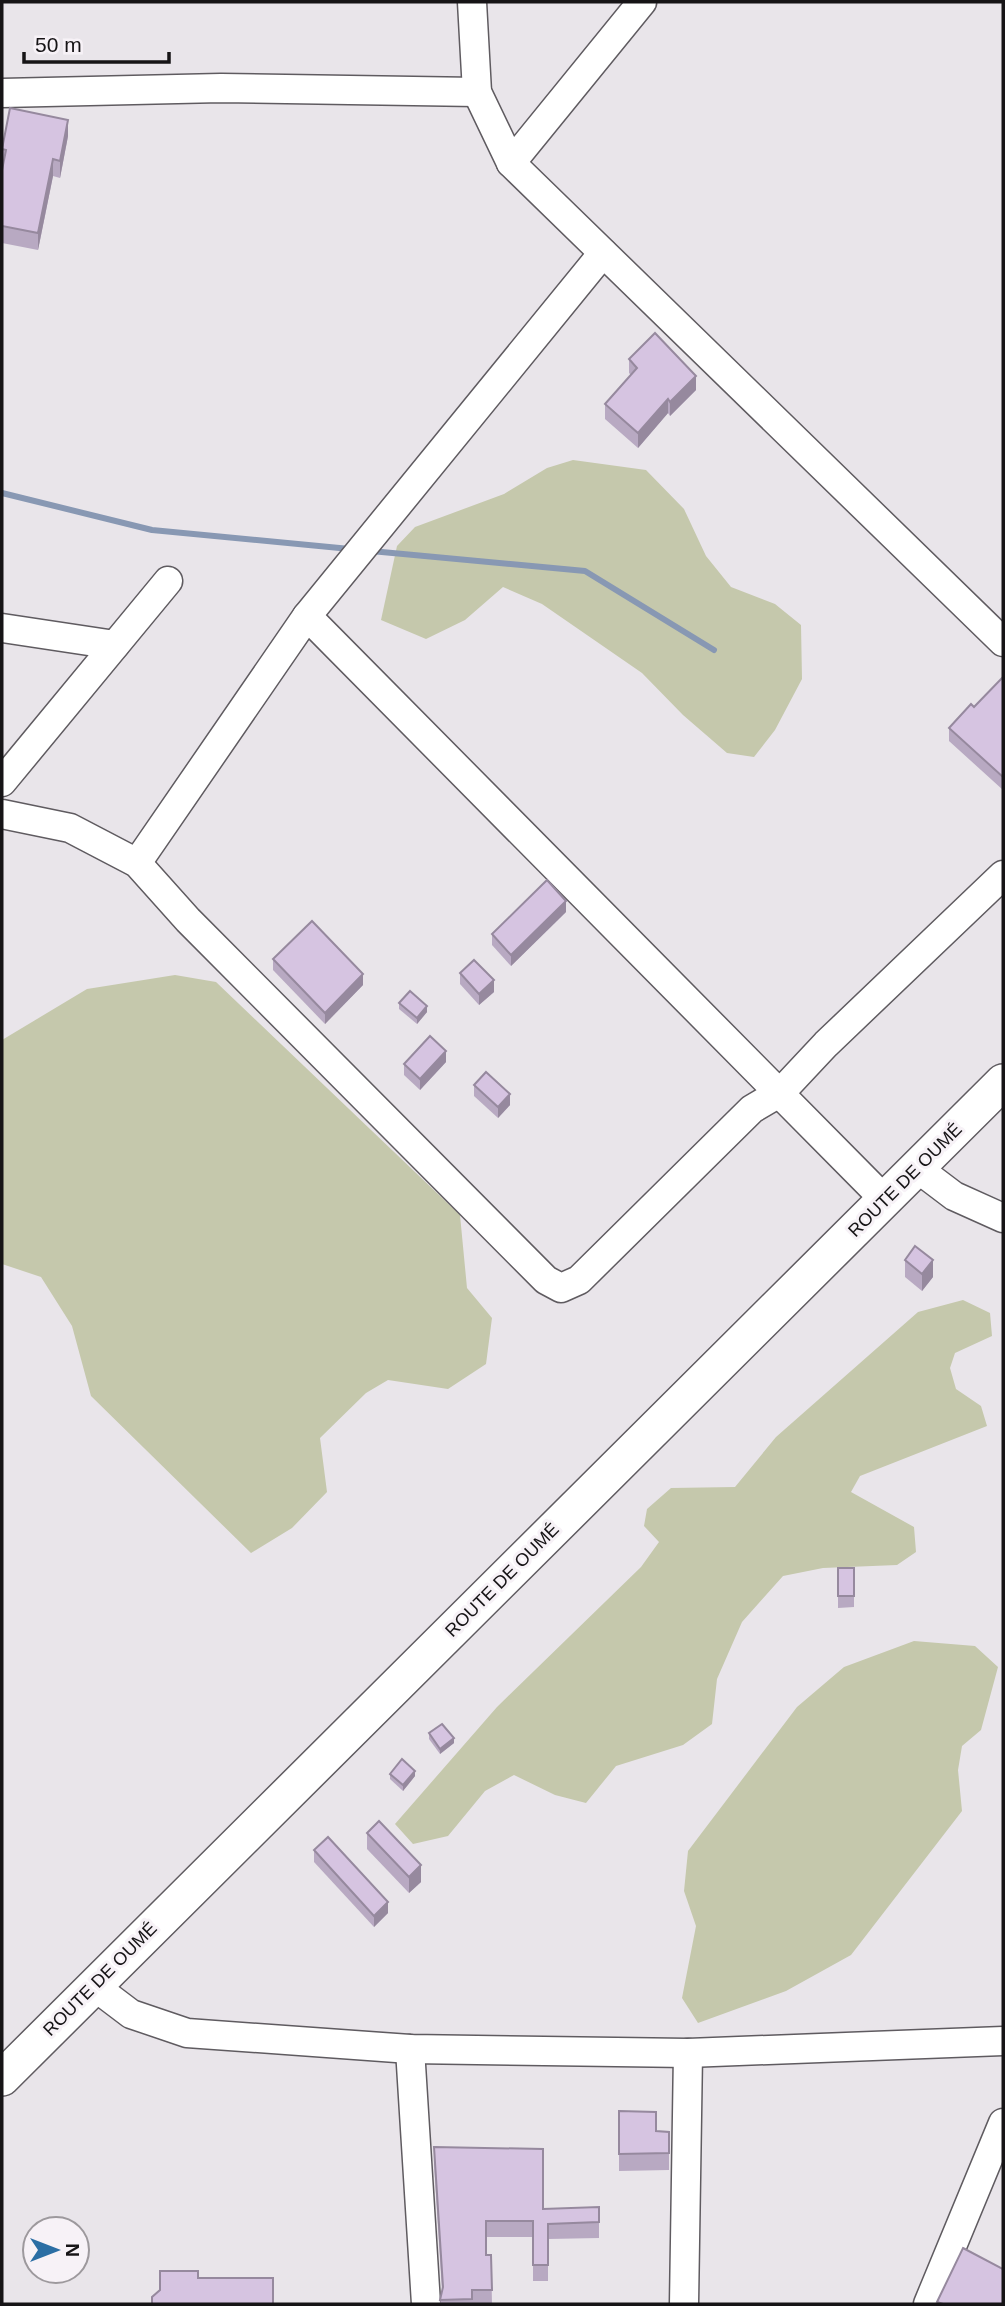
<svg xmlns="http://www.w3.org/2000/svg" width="1005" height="2306" viewBox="0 0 1005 2306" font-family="Helvetica,sans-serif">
	<rect width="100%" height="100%" fill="#e9e5ea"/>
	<g fill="#c5c8ac">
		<polygon points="573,460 646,470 684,509 706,556 731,587 775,604 801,625 802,679 775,730 754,757 727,753 683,715 642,673 542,604 503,587 465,620 426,639 381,620 397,546 415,527 504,494 547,468"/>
		<polygon points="175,975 216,982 460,1215 467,1288 492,1318 486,1364 448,1389 388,1380 366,1393 320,1438 327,1492 292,1528 251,1553 91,1396 72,1326 41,1277 2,1264 2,1040 87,989"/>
		<polygon points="963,1300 990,1313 992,1336 955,1353 950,1368 956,1389 981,1406 987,1426 860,1476 851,1492 914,1527 916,1552 897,1565 823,1568 783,1576 742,1622 717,1679 712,1724 683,1745 616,1766 586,1803 555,1795 514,1775 485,1791 448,1836 413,1844 395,1824 497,1707 641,1567 659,1542 644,1526 647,1509 671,1488 735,1487 776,1437 918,1312"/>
		<polygon points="914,1641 975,1646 998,1667 981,1730 962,1746 958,1770 962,1811 851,1955 786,1991 698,2023 682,1998 696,1926 684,1891 688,1851 797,1707 844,1667"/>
	</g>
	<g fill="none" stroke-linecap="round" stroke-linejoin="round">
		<g stroke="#8898b3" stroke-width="6">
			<polyline points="2,493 152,530 350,549"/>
			<polyline points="371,551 585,571 714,650"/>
		</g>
		<g stroke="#5f5b60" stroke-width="31">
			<g id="minor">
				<polyline points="472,2 477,92 511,163 1003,642"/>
				<polyline points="2,93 221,88 477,92"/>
				<polyline points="511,163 642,2"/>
				<polyline points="307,616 885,1200"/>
				<polyline points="2,628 115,645"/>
				<polyline points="2,782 168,581"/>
				<polyline points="2,814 70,828 137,863 188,920 546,1280 561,1288 579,1280 752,1109 781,1092 826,1044 1003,875"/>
				<polyline points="137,863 307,616 603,253"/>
				<polyline points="917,1168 954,1196 1003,1218"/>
				<polyline points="94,1986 131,2014 187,2033 410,2049 688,2053 1003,2041"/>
				<polyline points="410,2049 426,2304"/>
				<polyline points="684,2304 688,2053"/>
				<polyline points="928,2304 1003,2123"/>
			</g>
		</g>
		<g stroke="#5f5b60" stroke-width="38">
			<polyline id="major" points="2,2078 1003,1082"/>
		</g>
		<use href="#minor" stroke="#fff" stroke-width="28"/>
		<use href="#major" stroke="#fff" stroke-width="35"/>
	</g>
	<g fill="#b8a9c2">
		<polygon points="68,136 60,178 53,176 38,250 2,243 3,166 2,165 2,149"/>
		<polygon points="629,359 696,390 670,416 668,413 638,448 605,419 605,404 631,375 629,373"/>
		<polygon points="1003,677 1003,790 949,741 949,728 974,707"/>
		<polygon points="566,912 511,966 492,945 492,934"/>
		<polygon points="273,959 363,985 325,1024 273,970"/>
		<polygon points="460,973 494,992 479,1005 460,984"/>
		<polygon points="399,1003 427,1012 417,1024 399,1009"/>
		<polygon points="446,1062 420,1090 404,1075 404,1064"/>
		<polygon points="474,1085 510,1105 498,1118 474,1096"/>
		<polygon points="905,1260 933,1277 922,1291 905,1277"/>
		<polygon points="838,1568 854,1568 854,1607 838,1608"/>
		<polygon points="429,1733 454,1743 440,1754 429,1739"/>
		<polygon points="390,1774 415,1776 403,1791 390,1779"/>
		<polygon points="367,1833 421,1882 409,1893 367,1849"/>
		<polygon points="314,1850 388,1913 374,1927 314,1862"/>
		<polygon points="619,2111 656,2131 669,2132 669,2170 619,2171"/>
		<polygon points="434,2147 543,2209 599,2207 599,2238 548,2239 548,2281 533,2281 533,2237 486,2237 486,2255 491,2255 492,2304 440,2304 442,2290 434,2163"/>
	</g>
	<g fill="#96899e">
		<polygon points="68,120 68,136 60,178 60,161"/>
		<polygon points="53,159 53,176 38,250 38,233"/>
		<polygon points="696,376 696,390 670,416 670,402"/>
		<polygon points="668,399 668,413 638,448 638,433"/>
		<polygon points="566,901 566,912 511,966 511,955"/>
		<polygon points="363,974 363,985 325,1024 325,1013"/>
		<polygon points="494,980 494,992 479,1005 479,994"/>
		<polygon points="427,1006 427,1012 417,1024 417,1018"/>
		<polygon points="446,1051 446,1062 420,1090 420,1079"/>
		<polygon points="510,1094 510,1105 498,1118 498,1107"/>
		<polygon points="933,1260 933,1277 922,1291 922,1274"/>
		<polygon points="454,1738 454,1743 440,1754 440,1749"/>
		<polygon points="415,1771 415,1776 403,1791 403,1785"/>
		<polygon points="421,1865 421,1882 409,1893 409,1877"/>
		<polygon points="388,1902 388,1913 374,1927 374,1916"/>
	</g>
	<g fill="#d6c4e1" stroke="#96899e" stroke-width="2">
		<polygon points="10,108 68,120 60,161 53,159 38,233 2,226 2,170 6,150 2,149"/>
		<polygon points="655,333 696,376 670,402 668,399 638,433 605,404 637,368 629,359"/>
		<polygon points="1003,677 1003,777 949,728 971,704 974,707"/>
		<polygon points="547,880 566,901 511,955 492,934"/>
		<polygon points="312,921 363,974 325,1013 273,959"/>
		<polygon points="474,960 494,980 479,994 460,973"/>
		<polygon points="410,991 427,1006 417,1018 399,1003"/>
		<polygon points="430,1036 446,1051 420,1079 404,1064"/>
		<polygon points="486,1072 510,1094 498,1107 474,1085"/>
		<polygon points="915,1246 933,1260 922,1274 905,1260"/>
		<rect x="838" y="1568" width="16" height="28"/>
		<polygon points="442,1724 454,1738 440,1749 429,1733"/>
		<polygon points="402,1759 415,1771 403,1785 390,1774"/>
		<polygon points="379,1821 421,1865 409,1877 367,1833"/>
		<polygon points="328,1837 388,1902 374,1916 314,1850"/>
		<polygon points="619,2111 656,2112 656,2131 669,2132 669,2153 619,2154"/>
		<polygon points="434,2147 543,2149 543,2209 599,2207 599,2222 548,2224 548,2265 533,2265 533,2221 486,2221 486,2255 491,2255 492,2290 472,2290 472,2299 440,2300 443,2287"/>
		<polygon points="963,2248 1003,2269 1003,2304 943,2304 937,2302"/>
		<polygon points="160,2271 198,2271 198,2278 273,2278 273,2304 152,2304 152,2297 160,2290"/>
	</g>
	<g text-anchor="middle" stroke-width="6" stroke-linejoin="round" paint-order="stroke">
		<g font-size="18" fill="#161416" stroke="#f7f2f7">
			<text transform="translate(905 1180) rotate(-45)" y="6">ROUTE DE OUMÉ</text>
			<text transform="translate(502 1580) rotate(-45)" y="6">ROUTE DE OUMÉ</text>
			<text transform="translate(100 1979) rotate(-45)" y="6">ROUTE DE OUMÉ</text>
		</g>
	</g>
	<rect width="1005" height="2306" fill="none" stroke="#161416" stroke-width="7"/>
	<g transform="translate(56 2250) rotate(90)"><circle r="33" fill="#f7f2f7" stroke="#9d999d" stroke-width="2"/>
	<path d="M0-5L12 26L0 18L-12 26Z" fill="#2b6ea4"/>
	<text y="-10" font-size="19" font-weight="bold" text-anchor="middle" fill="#161416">N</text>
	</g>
	<path d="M24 52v10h145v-10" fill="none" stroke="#161416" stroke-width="3.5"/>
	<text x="35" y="52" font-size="21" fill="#161416" stroke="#f7f2f7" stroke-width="5" paint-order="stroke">50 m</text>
</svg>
